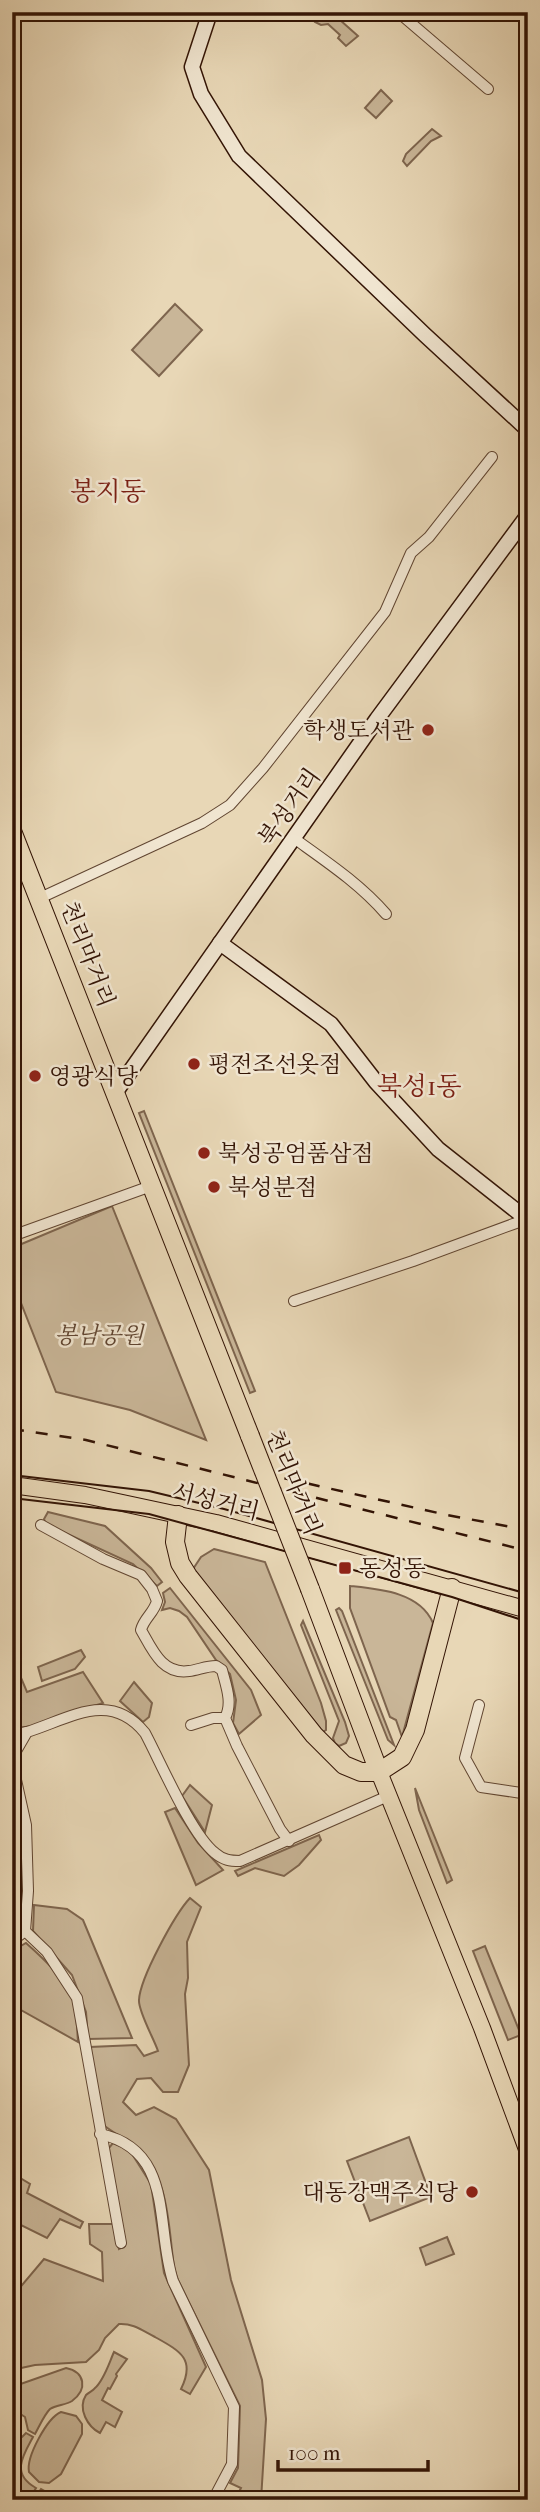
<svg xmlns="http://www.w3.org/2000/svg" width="540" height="2512" viewBox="0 0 540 2512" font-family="'IM FELL French Canon','Noto Serif KR',serif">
	<rect width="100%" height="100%" fill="#e8d7b6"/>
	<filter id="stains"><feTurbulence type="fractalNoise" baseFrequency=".00286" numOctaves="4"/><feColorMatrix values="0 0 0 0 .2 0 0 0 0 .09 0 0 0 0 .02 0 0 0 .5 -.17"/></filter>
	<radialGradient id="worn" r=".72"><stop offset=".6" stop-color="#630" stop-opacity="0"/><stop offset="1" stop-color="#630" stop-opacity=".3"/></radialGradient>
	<g fill="#c9b698" stroke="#7e654e" stroke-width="2">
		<polygon points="318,12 331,12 358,36 346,46 338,38 340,35 328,24 321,25 315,22"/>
		<polygon points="381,90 392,101 376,118 365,108"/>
		<polygon points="432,129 441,136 431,141 407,166 403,161 406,154"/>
		<polygon points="175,304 202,330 159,376 132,350"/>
		<polygon points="144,1111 255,1391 250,1393 139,1113"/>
		<polygon points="112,1206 206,1440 130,1410 56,1392 12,1280 12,1248"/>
		<polygon points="48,1512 105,1526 151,1568 162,1582 157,1586 133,1564 46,1524 44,1519"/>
		<polygon points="214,1549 265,1562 321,1703 326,1721 326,1730 323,1732 196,1576 193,1569 201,1557"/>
		<path d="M350,1586C379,1589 420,1592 433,1623L402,1737L396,1720L390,1717L350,1608Z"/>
		<polygon points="170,1588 251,1690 261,1715 239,1734 233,1723 236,1700 230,1674 216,1660 187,1617 179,1611 170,1608 162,1610 165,1602 163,1593"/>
		<polygon points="339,1608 342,1611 394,1745 388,1740 336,1610"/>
		<polygon points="303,1621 345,1722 349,1736 346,1743 339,1746 335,1743 333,1738 339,1721 301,1625"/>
		<polygon points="81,1650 85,1657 75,1669 42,1681 38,1667"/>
		<polygon points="83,1672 103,1703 32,1726 12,1729 12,1676 19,1673 27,1692"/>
		<polygon points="134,1682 152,1703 149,1717 143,1722 120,1701"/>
		<polygon points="190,1785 212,1805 205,1832 182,1796"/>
		<polygon points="415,1788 452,1880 447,1883 419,1810"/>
		<polygon points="175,1808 198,1843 223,1870 196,1885 165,1812"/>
		<polygon points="319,1835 321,1840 299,1865 284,1876 255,1868 238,1876 235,1871"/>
		<path d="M190,1898L201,1907L187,1942L188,1978L185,1994L189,2065L178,2092H163L151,2078L137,2079L123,2102L136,2115L154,2107L176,2119L209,2170L231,2280L262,2380L266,2419L261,2500H235L241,2488L230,2483L238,2468L240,2406L177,2278L174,2267C168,2225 170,2175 134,2146C124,2138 112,2132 102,2124L90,2047L136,2045L144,2056L158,2051C154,2039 138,2011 139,2000C140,1978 175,1914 190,1898Z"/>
		<polygon points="34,1905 67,1909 83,1920 132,2038 88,2039 86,2012 72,1975 33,1931"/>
		<path d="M26,1943C44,1959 66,1979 74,2003C77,2015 77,2029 78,2042L12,2005V1951Z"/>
		<polygon points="485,1946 521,2035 508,2040 473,1951"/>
		<polygon points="409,2137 431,2197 370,2221 347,2161"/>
		<path d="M113,2143L121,2146L132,2154L151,2184L164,2273L206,2367L190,2394L181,2389C196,2359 180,2351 155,2337C143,2331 133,2323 119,2324L105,2338L99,2350L86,2362L35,2365L12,2370V2297L44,2259L103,2281L102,2252L90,2244L89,2224H115L119,2249L125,2246L108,2149Z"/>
		<polygon points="12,2173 30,2184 27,2193 83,2222 80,2228 60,2219 47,2238 17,2223 12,2225"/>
		<polygon points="447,2237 454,2254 426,2265 420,2248"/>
		<path d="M114,2352L127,2359L116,2374L117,2376L110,2389L108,2388L102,2400L122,2412L115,2427L106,2422L100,2433C88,2427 77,2409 86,2395C89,2392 93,2391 95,2388C104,2380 109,2363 114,2352Z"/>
		<path d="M66,2368C85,2372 88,2389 72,2401C66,2405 56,2405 50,2409C44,2415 39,2427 35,2434L28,2430L25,2417L19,2413L12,2415V2387Z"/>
		<path d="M61,2412L76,2416L82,2424V2434L61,2474L49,2483L39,2482L29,2472C26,2457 47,2418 61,2412Z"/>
		<path d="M26,2433L33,2437C22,2457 11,2474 36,2488L33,2493L37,2495L41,2489L61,2500H52L44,2496L47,2500H12V2437H22Z"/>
	</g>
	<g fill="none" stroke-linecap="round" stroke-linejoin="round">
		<g stroke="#604531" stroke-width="12">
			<g id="street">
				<polyline points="398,12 488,89"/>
				<path d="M295,839C327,862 360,884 386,914"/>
				<polyline points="40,898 202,823 230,805 263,768 385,612 411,553 429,537 492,457"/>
				<polyline points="12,1075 12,1080"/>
				<polyline points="12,1236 151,1186"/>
				<polyline points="294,1301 413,1261 516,1223 523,1218"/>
				<path d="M41,1525L103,1559L141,1575L152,1589L157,1601C154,1613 144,1618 141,1630C152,1649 162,1675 189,1671C198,1670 206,1666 216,1666L222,1670C226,1686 233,1703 225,1718L237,1746L280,1829L289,1841"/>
				<polyline points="479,1705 465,1758 481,1787 528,1794"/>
				<polyline points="191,1725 213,1718 225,1718"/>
				<polyline points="12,1735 27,1732"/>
				<path d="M12,1758L27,1732C71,1718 110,1690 145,1733C161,1763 191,1834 215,1853C223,1860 230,1861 240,1861L388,1796"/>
				<polyline points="12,1762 26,1825 28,1891 25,1931 12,1941"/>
				<polyline points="25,1931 47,1952 77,1998 121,2243"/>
				<path d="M100,2134C175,2150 155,2227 173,2281L234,2407L232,2464L213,2500"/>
			</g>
		</g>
		<g stroke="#331405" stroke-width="17">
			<g id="secondary">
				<polyline points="210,12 192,67 201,94 239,156 425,335 528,430"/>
				<polyline points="220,943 331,1024 376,1082 438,1149 528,1220"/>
				<polyline points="115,1093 377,719 528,515"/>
			</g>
		</g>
		<g stroke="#331405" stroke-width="18">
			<g id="primary">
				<polyline points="12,1485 85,1495 216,1523 528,1610"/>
				<polyline points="379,1772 482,2028 528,2152"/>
			</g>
		</g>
		<g stroke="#331405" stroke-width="20">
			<g id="highway">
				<polyline points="12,831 250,1436"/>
				<polyline points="178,1515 175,1542 180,1563 188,1576 314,1735 344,1765 361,1772 379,1772 402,1757 415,1730 452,1588"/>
				<polyline points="310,1589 379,1772"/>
			</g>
		</g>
		<use href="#street" stroke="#f0e5d0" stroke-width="10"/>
		<use href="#secondary" stroke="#f0e5d0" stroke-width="14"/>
		<use href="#primary" stroke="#e8d7b6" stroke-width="16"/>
		<use href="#highway" stroke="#e8d7b6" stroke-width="18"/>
		<g stroke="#331405" stroke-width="2">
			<polyline points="12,1475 149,1491 224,1509 528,1594"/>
			<polyline points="12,1498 149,1514 452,1597 528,1622"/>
		</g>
		<g stroke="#331405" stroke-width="2.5" stroke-dasharray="12 12" stroke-linecap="butt">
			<polyline points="12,1429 86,1440 528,1551"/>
			<polyline points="261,1473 447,1515 528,1530"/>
		</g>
		<g stroke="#331405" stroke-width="20" stroke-linecap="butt">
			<polyline id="highway-bridge" points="250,1436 310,1589"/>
		</g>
		<use href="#highway-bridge" stroke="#e8d7b6" stroke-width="18"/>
	</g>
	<g fill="#8f2418" stroke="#f0e5d0" stroke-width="2.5">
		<circle cx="428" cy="730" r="7"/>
		<circle cx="194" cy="1064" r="7"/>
		<circle cx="35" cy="1076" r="7"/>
		<circle cx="204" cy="1153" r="7"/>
		<circle cx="214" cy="1187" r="7"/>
		<rect x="338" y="1561" width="14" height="14" rx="3.5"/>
		<circle cx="472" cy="2192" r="7"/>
	</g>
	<g text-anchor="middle" stroke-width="5" stroke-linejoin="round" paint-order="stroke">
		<g font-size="23" fill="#331405" stroke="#f0e5d0" text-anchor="start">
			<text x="414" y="738" text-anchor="end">학생도서관</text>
			<text x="208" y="1072">평전조선옷점</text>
			<text x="49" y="1084">영광식당</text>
			<text x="218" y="1161">북성공엄품삼점</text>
			<text x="228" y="1195">북성분점</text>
			<text x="359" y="1576">동성동</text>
			<text x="458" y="2200" text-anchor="end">대동강맥주식당</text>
		</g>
		<g font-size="23" fill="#331405" stroke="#f0e5d0">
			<text transform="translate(289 807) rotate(-55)" y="8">북성거리</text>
			<text transform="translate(88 954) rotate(69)" y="8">천리마거리</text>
			<text transform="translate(294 1482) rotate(68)" y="8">천리마거리</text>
			<text transform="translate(216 1501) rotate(14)" y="8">서성거리</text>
		</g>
		<g font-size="23" font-style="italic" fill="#604531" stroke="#f0e5d0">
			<text x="99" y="1343">봉남공원</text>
		</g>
		<g font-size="26" fill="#7a1f14" stroke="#f0e5d0">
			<text x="108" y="500">봉지동</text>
			<text x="419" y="1095">북성1동</text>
		</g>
	</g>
	<rect width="540" height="2512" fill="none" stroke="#e8d7b6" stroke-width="42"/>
	<rect x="14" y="14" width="512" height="2484" fill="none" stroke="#331405" stroke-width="3.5"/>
	<rect x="21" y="21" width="498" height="2470" fill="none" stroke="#331405" stroke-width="2"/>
	<path d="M278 2460v10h150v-10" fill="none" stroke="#331405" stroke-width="3.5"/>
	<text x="288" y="2460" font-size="21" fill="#331405" stroke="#f0e5d0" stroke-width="5" paint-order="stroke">100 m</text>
	<rect width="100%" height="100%" filter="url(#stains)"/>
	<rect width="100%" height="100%" fill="url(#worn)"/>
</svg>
